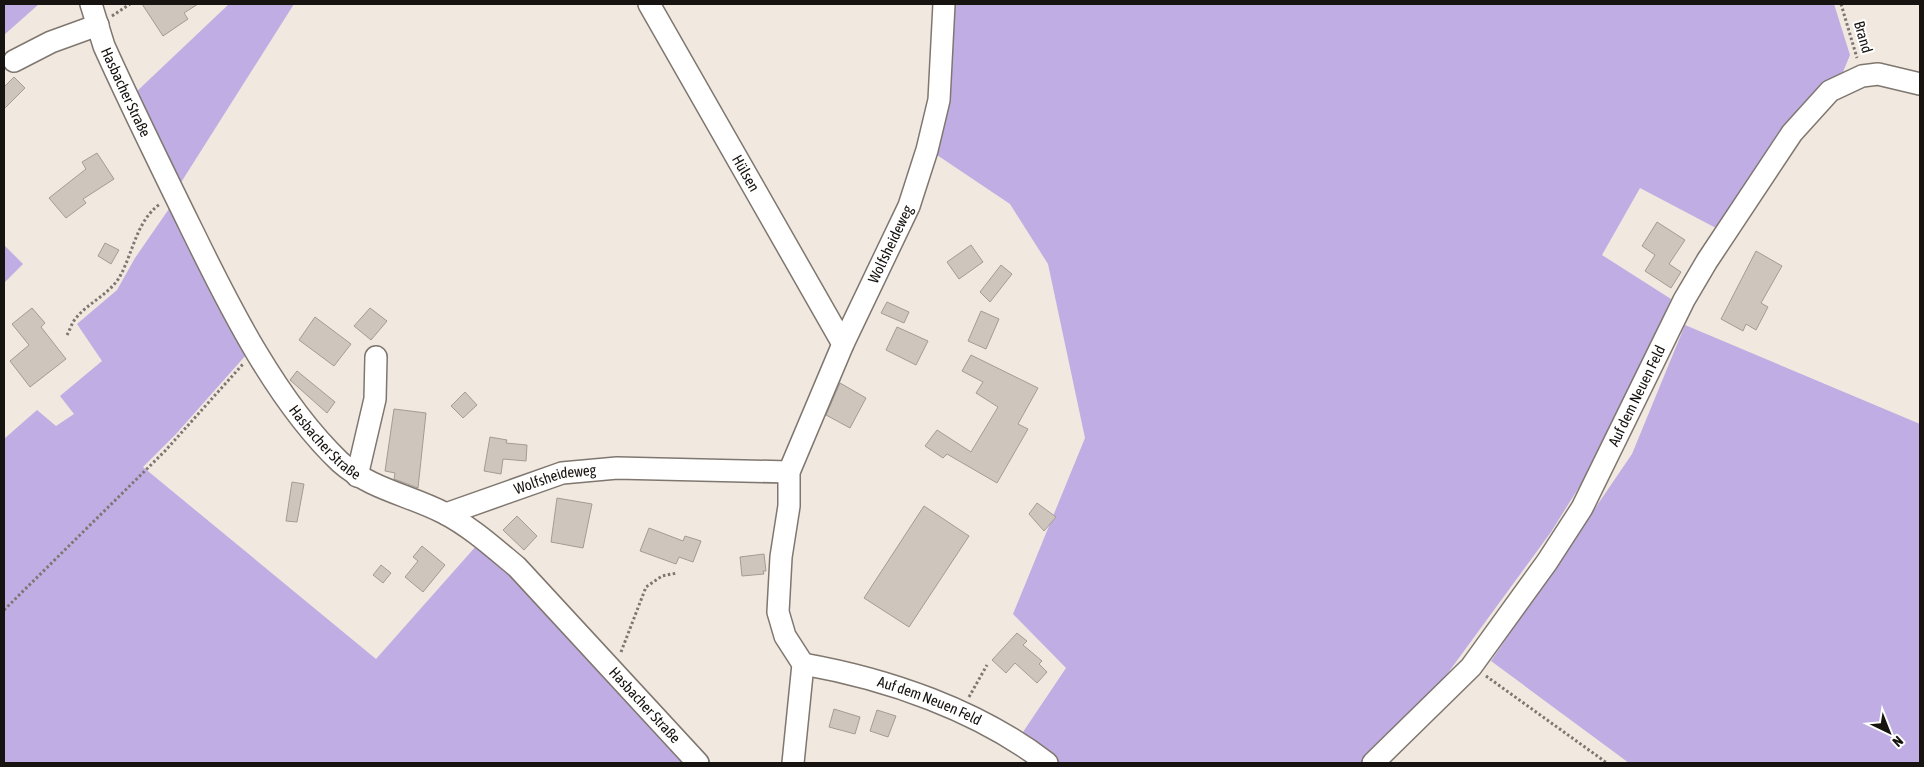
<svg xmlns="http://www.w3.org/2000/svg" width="1924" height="767" viewBox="0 0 1924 767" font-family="'Asap Condensed',sans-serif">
	<rect width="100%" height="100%" fill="#f1e8df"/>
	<g fill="#bfade3">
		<polygon points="4,4 39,4 4,35"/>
		<polygon points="229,4 294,4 180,184 134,94"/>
		<polygon points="954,4 1834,4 1850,55 1843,72 1824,85 1716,228 1640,188 1602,255 1671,299 1611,436 1551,532 1434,692 1361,763 1057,763 1021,735 1066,668 1013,614 1085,438 1048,264 1010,204 937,155 948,102"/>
		<polygon points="171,206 246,355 176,434 143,467 376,659 477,545 530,593 685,763 4,763 4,439 37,410 56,426 74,414 60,396 102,361 77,324 117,290 135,258"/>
		<polygon points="4,245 23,264 4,283"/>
		<polygon points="1685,325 1920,424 1920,763 1629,763 1491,661 1632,454"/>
	</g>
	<g fill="#cec5bc" stroke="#a49c93">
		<polygon points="142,4 198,4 184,13 188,19 163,36"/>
		<polygon points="14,77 25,88 4,109 4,87"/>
		<polygon points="97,153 114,179 83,199 86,203 66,218 49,198 86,169 82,162"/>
		<polygon points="1657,222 1685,240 1669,264 1681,272 1671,288 1645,271 1655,255 1642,246"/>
		<polygon points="105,243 119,250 111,264 98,256"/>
		<polygon points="971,245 983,262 959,279 947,262"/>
		<polygon points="1756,251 1782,266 1761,303 1768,307 1756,330 1746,324 1743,331 1721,319"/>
		<polygon points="1001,265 1012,274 990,302 980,292"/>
		<polygon points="887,302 909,312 904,323 881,313"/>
		<polygon points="32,308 45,323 41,327 66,359 30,387 10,361 29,345 12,324"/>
		<polygon points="370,308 387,321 371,340 354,326"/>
		<polygon points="981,311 999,319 986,349 968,341"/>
		<polygon points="315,317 351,344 334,366 299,340"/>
		<polygon points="897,327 928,341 916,365 886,350"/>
		<polygon points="971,355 1038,388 1018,424 1028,429 997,483 947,454 943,458 925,446 937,430 971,452 998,407 976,393 983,382 962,371"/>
		<polygon points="297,371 335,402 327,413 290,380"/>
		<polygon points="840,383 866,398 850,428 826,415"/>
		<polygon points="465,392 477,405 463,418 451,406"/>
		<polygon points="394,409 426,413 418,488 394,479 395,473 385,471"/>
		<polygon points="490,437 507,440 506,443 527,445 526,461 503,459 501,474 484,471"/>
		<polygon points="292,482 304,484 297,522 286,521"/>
		<polygon points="557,498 592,504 583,548 551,542"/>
		<polygon points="1037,503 1056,517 1044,531 1029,514"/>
		<polygon points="924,506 969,536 909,627 864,598"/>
		<polygon points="517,516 537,536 524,550 503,530"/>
		<polygon points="649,528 683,541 685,536 701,541 693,562 679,557 676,564 640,551"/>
		<polygon points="422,546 445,565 423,592 405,577 418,561 413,557"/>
		<polygon points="764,554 766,571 763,571 764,574 742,576 740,557"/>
		<polygon points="381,565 391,573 383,583 373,575"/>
		<polygon points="1017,633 1027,641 1023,645 1042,661 1039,664 1047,672 1037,683 1015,663 1006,673 992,660"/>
		<polygon points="834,709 860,717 855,734 829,727"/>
		<polygon points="877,710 896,716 888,737 870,731"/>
	</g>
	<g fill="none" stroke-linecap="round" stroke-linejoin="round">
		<g stroke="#7f776f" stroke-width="24">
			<g id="minor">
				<path id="s1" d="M91,4L104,46C132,108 162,169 192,230C230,308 277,402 340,462C370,489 409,495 444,513C471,527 494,548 517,567L698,763"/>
				<path id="s2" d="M649,4L843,344"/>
				<polyline points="14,61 51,42 98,25"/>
				<polyline points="357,476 375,399 376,357"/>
				<path id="s3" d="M446,514L562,473L617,468L789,472"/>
				<path id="s4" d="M803,664C888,679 978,710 1047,763"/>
				<path id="s5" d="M793,763L803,664L785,636L778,612L781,557L789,506V472L843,344L909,206L927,150L939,100L944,4"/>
				<path id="s6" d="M1373,763L1471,667L1547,562L1582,508L1684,300L1707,261L1792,133L1830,91L1862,76L1878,74L1920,84"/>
			</g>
		</g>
		<g stroke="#7d7771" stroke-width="3" stroke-dasharray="2.5 2.5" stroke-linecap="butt">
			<polyline points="1841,4 1857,58"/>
			<polyline points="112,16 130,4"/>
			<path d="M67,335C70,330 72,322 76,318C88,303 108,295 119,278C133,254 136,221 160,204"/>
			<polyline points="4,610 165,451 243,364"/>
			<polyline points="621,652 646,587 662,576 677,573"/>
			<polyline points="1486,676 1607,763"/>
			<polyline points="969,697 987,665"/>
		</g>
		<use href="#minor" stroke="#fff" stroke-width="21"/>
	</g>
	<g text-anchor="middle" stroke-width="4" stroke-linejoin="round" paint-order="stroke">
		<g font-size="15" fill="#161310" stroke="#fff">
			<text transform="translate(1863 37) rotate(74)" y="5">Brand</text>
			<text dy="5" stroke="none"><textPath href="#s1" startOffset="95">Hasbacher Straße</textPath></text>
			<text dy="5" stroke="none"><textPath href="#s2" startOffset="195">Hülsen</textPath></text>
			<text dy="5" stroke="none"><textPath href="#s5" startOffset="548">Wolfsheideweg</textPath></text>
			<text dy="5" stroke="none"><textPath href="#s6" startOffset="456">Auf dem Neuen Feld</textPath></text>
			<text dy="5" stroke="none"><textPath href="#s1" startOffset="500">Hasbacher Straße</textPath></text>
			<text dy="5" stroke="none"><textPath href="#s3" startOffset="115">Wolfsheideweg</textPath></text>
			<text dy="5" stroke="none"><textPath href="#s4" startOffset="132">Auf dem Neuen Feld</textPath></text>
			<text dy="5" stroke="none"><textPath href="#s1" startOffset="920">Hasbacher Straße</textPath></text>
		</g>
	</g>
	<rect width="1924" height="767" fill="none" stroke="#161310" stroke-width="10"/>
	<g transform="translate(1889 732) rotate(137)" stroke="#ffffff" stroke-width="4" paint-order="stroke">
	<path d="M0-4L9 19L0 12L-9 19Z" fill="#161310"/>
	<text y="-8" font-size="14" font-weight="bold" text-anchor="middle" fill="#161310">N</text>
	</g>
</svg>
